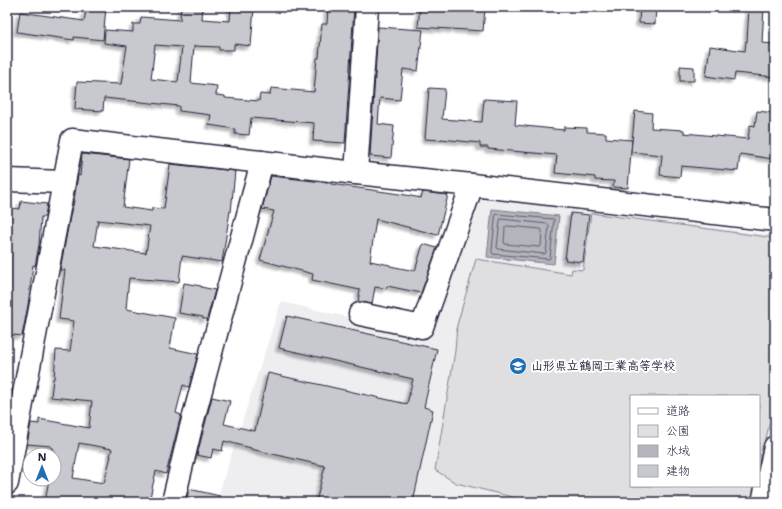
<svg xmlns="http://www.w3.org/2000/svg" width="782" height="509" viewBox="0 0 782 509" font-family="'Shantell Sans','Klee One',sans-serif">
	<defs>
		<filter id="shadow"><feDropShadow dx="-3.5" dy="3.5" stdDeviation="1" flood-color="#0004"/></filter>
	</defs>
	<rect width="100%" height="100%" fill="#fff"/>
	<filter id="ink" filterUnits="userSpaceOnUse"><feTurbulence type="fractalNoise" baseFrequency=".025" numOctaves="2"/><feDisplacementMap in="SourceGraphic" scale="8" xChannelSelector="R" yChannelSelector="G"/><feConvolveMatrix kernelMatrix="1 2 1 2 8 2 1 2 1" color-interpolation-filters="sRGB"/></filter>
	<g filter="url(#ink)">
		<polygon fill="#eeeef1" points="475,196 775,235 775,412 759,484 759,396 631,396 631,486 759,486 755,502 216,502 281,302 428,335"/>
		<polygon fill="#dfdfe2" stroke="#80808e" points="591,213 775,238 775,398 759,470 759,396 631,396 631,486 755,486 752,502 532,502 456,483 435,470 455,351 457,325 476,259 571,274 572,269 583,270"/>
		<polygon fill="#b4b4bc" stroke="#7a7a88" points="492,209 559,216 554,264 487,257"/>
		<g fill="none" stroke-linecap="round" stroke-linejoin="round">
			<g stroke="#5c5c6f" stroke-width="1">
				<polygon points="496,214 554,219 554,221 550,258 549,259 493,254 492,252"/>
				<polygon points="501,219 548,224 549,226 546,253 544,254 498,249 497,247 500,221"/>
				<polygon points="507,226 541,229 542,231 541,246 539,247 505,244 504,242 505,228"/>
			</g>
		</g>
		<g fill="#c8c8cf" stroke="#22223b" fill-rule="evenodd" filter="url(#shadow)">
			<polygon points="87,7 106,7 103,40 74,37 74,40 17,32 20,12 84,21"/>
			<path d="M181,7H203L202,19L230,21L231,7H254L251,46L234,44V50H219V47L194,46L191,83L217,86L216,95L225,96V98L259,101L260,94L270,95L271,88L314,92L317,58H319L322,24H327L328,7H354L345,143L313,141L314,123L251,118L249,135L235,134V129L209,125L211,115L179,111V106L104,98L103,111L75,109L77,82L121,84L127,46L104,43L105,30L133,32V24H140L141,17L180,20ZM155,45L182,47L178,82L151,79Z"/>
			<polygon points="420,7 457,7 485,9 483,31 418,27"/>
			<polygon points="640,7 656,7 655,24 639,23"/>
			<polygon points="749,7 764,7 762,43 775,44 775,77 735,73 734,80 706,76 710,46 745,51 746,41 747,42"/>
			<polygon points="378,27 423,30 418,71 403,69 400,100 380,98 378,124 394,126 391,158 370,156"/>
			<polygon points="680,66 694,67 694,81 680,81"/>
			<polygon points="429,88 445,89 442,119 482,122 484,99 517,101 515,125 564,130 564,127 587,128 587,132 606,133 606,138 632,140 628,188 613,187 614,181 595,180 595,177 555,173 557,155 488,149 488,147 480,147 480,143 441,139 441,140 425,139"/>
			<polygon points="635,111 652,113 651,128 684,130 684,133 748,139 750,125 755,126 757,111 775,113 775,140 773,159 740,154 738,171 681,166 680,177 660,175 662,155 631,152"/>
			<path d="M82,154L129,159L123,207L152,211V208L164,209L170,164L235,171L231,212L230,211L222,262L182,256L179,282L129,278L126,309L175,318L170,348L198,354L189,387L183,385L176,413L181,415L166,474L156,471L149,502H45L49,479H54V449L51,448V446L27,444L31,423L39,424V419L89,428L92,401L51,397L53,379H54L56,350L70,351L74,321L59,319L65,270H60L72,206H73L78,175L80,176ZM98,220L150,226L146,253L94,246ZM79,443L112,449L110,456H111L104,483L73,478Z"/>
			<polygon points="271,176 331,183 331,184 406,195 421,198 423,192 448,195 438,235 376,219 370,261 390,265 390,266 415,271 423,244 437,248 421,293 387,286 386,289 375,287 372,304 363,302 358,302 360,290 312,280 313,274 260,260 274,211 262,209"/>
			<polygon points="21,201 47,204 45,217 41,217 39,245 35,266 33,265 28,305 22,336 7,334 7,248 11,208 20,209"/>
			<polygon points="571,213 589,215 583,262 565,260"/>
			<polygon points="184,283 201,286 201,287 215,290 207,319 203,319 203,317 179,313"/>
			<polygon points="287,316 437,349 424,407 433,410 413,502 316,502 325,466 251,449 251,448 224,441 222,451 213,449 211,458 197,455 212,397 230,401 224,424 255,431 268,373 407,404 413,379 279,348"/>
			<polygon points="189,489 220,496 219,502 186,502"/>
		</g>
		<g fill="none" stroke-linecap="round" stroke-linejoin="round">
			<g stroke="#22223b" stroke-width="25">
				<g id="minor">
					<polyline points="356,173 367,7"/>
					<polyline points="7,180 64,182"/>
					<polyline points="360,314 422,327 472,185"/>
					<polyline points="7,483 72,140 356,173 472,185 775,220"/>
					<polyline points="173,502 190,431 262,162"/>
					<polyline points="763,502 775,447"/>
				</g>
			</g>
			<use href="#minor" stroke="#fff" stroke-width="22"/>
		</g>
	</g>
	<defs>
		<g id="school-disc" transform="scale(0.9)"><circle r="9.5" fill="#1f6fb2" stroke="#fff"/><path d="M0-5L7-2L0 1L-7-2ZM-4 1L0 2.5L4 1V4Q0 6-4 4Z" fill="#fff"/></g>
	</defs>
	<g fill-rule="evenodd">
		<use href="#school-disc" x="518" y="366"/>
	</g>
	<g text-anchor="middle" stroke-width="4" stroke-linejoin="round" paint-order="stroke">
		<g font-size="12" font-weight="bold" fill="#22223b" stroke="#fff" text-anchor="start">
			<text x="531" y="370">山形県立鶴岡工業高等学校</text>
		</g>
	</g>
	<rect width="782" height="509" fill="none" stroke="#fff" stroke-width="24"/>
	<rect x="12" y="12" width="758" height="485" fill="none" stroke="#22223b" stroke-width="1.5" filter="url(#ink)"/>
	<rect x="630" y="395" width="130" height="92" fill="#ffffff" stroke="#a7a7b1"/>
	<rect x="638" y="408" width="20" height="6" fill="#ffffff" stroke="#a7a7b1"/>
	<text x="666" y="415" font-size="12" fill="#22223b">道路</text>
	<rect x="638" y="425" width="20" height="12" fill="#dfdfe2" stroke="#a7a7b1"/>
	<text x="666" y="435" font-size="12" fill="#22223b">公園</text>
	<rect x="638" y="445" width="20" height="12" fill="#b4b4bc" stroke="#a7a7b1"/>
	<text x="666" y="455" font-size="12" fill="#22223b">水域</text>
	<rect x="638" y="465" width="20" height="12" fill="#c8c8cf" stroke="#a7a7b1"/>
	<text x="666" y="475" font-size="12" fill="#22223b">建物</text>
	<g transform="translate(42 467)"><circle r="19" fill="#ffffff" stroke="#a7a7b1"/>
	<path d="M0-3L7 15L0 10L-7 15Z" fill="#1f6fb2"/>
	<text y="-6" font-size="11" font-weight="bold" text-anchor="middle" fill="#22223b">N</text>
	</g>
</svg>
